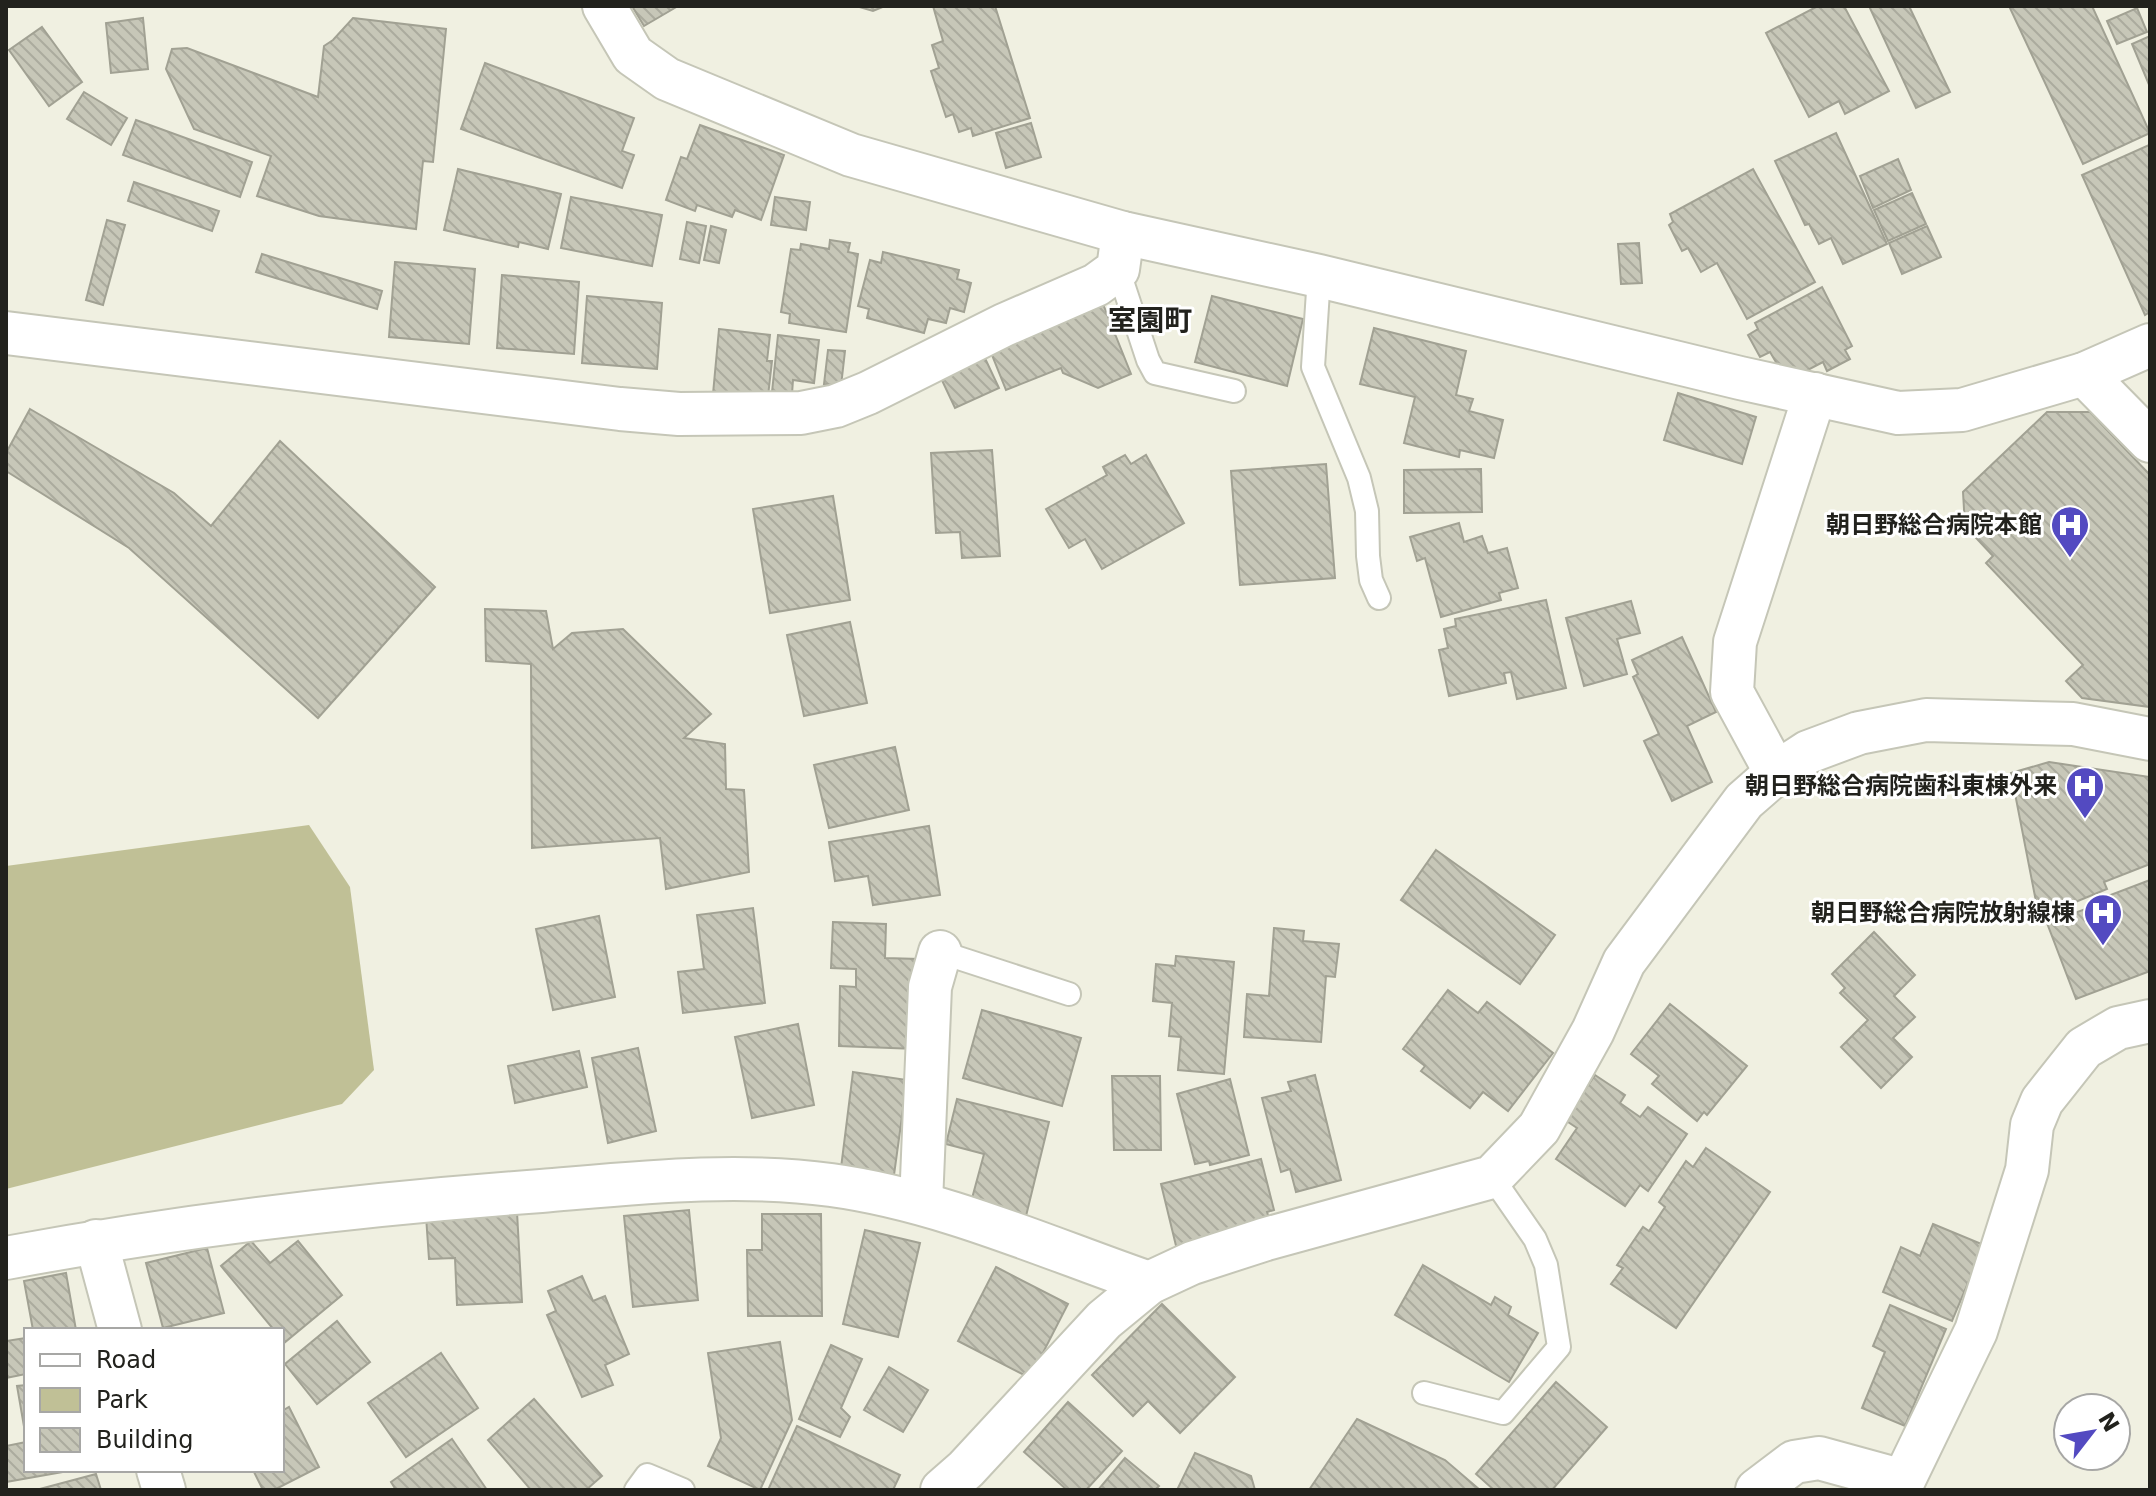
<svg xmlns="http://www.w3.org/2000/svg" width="2156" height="1496" viewBox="0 0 2156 1496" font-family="'DejaVu Sans','Noto Sans JP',sans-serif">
	<defs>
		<pattern id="building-back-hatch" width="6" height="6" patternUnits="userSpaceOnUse" patternTransform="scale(2)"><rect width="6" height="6" fill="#c7c7b8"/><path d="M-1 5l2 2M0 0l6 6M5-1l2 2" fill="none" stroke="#abab9e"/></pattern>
	</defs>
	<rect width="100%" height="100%" fill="#f0f0e1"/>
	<polygon fill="#c0c096" points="309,825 350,887 374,1070 342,1104 6,1189 6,866"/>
	<g fill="url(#building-back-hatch)" stroke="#a1a193" stroke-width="2">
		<polygon points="632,6 678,6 644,26"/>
		<polygon points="856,6 885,6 873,11"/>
		<polygon points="933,6 995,6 1030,118 973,136 971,128 959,132 953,114 946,117 931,71 939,68 932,45 943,41"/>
		<polygon points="1818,6 1844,6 1889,91 1845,114 1839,101 1809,117 1766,33"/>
		<polygon points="1869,6 1909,6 1950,92 1916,108"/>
		<polygon points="2009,6 2092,6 2150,133 2083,164"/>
		<polygon points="2137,8 2147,32 2117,44 2107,21"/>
		<polygon points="143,18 148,69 111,73 106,23"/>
		<polygon points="353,18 446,29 433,162 423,161 416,229 319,216 257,196 271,156 194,129 166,69 172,49 187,48 318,97 324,46 333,40"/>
		<polygon points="42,27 82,82 49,106 9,50"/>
		<polygon points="2150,36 2150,87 2132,44"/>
		<polygon points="485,63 634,118 622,151 634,155 622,188 461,129"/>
		<polygon points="84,92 127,118 111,145 67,119"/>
		<polygon points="136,120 252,162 240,197 123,155"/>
		<polygon points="1031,123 1041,157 1006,168 996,133"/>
		<polygon points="700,125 784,155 761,220 735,210 732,217 697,205 695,211 666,200 681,157 687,159"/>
		<polygon points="1836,133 1887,244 1843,264 1831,238 1819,244 1809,224 1805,225 1775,161"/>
		<polygon points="2149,145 2150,312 2145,315 2082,175"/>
		<polygon points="1898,159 1911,190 1873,208 1860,176"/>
		<polygon points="458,169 561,194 548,249 519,242 518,247 444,230"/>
		<polygon points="1753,169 1815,282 1747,319 1717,263 1701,272 1688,248 1682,251 1669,225 1673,222 1670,214"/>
		<polygon points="134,182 219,211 212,231 128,201"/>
		<polygon points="1912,193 1926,224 1888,241 1874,210"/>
		<polygon points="571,197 662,215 652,266 561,248"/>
		<polygon points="775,197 810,202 806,230 771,225"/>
		<polygon points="107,220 125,225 103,305 86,300"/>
		<polygon points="687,222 706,226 699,263 680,259"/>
		<polygon points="711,226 726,230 719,263 704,260"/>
		<polygon points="1927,226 1941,257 1902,274 1889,243"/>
		<polygon points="830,240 850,243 848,252 858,254 846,332 789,323 790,314 781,312 791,249 800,250 801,244 829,249"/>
		<polygon points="1639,243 1642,283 1621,284 1618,244"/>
		<polygon points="883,252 959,270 957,279 971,283 964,312 950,308 946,323 928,319 924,333 867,318 869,309 858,306 870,260 881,263"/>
		<polygon points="262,254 382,291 377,309 256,272"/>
		<polygon points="395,262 475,269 469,344 389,337"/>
		<polygon points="502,275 579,282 574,354 497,348"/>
		<polygon points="1822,287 1852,346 1845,350 1850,359 1827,371 1823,362 1804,372 1777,364 1770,352 1760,357 1748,335 1758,329 1755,323"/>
		<polygon points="587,296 662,303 657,369 582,363"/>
		<polygon points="1212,296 1303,319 1287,386 1195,362"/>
		<polygon points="1103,304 1131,374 1098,388 1063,373 1061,368 1006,390 990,350"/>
		<polygon points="1374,328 1466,351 1456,395 1473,399 1469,411 1503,420 1494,458 1460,450 1459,457 1404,443 1415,397 1360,384"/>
		<polygon points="719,329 770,335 767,361 772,361 768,396 713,394"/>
		<polygon points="778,335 819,340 814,383 793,380 792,394 772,392"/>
		<polygon points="828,350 845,351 841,386 824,384"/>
		<polygon points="983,354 999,388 955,408 939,374"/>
		<polygon points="1678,393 1756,417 1742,464 1664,440"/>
		<polygon points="30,409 174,493 211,526 280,441 435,587 318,718 129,548 6,471 6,453"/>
		<polygon points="2047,412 2090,412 2150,475 2150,707 2082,698 2066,681 2083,665 1986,563 1993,556 1965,526 1963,492"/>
		<polygon points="992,450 1000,556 962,558 960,532 936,533 931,453"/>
		<polygon points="1125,455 1131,464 1146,455 1184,523 1102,569 1085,539 1069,548 1046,509 1107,475 1103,467"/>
		<polygon points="1326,464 1335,578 1240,585 1231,471"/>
		<polygon points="1481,469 1482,512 1404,513 1404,470"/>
		<polygon points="833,496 850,600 770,613 753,509"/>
		<polygon points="1459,523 1464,542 1482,536 1488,553 1507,548 1518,588 1499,593 1501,600 1441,617 1425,558 1417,561 1410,537"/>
		<polygon points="1546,600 1566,688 1517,699 1511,672 1504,673 1506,683 1449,696 1439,650 1448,648 1444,629 1456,626 1455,619"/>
		<polygon points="1631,601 1640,633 1617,639 1627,674 1584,686 1566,618"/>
		<polygon points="485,609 546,611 553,649 572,633 623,629 711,714 684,738 725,744 726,789 744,790 749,872 666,889 660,838 532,848 531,664 486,661"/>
		<polygon points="850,622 867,703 804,716 787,635"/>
		<polygon points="1682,637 1716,712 1687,726 1712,782 1672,801 1644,741 1659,734 1633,677 1638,674 1632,660"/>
		<polygon points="895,747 909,810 829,828 814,765"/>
		<polygon points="2049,762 2150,777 2150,864 2104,882 2107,889 2039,917 2011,773"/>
		<polygon points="929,826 940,895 873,905 868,876 835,881 829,842"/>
		<polygon points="1436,850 1555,935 1520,984 1401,900"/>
		<polygon points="2150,880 2150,971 2076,999 2047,923 2094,906 2092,902"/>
		<polygon points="753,908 765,1003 683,1013 678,972 704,969 697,915"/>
		<polygon points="599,916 615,997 553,1010 536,929"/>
		<polygon points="833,922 886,924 885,958 919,959 916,1049 839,1046 840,986 856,987 856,969 831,968"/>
		<polygon points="1274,928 1304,931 1303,941 1339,944 1335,977 1326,976 1321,1042 1244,1037 1247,994 1269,996"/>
		<polygon points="1874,932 1915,975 1894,996 1915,1017 1893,1038 1912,1057 1881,1088 1841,1047 1868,1020 1840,993 1845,988 1832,974"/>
		<polygon points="1176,956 1234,962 1224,1074 1178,1070 1181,1037 1169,1036 1172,1003 1153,1001 1156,964 1175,966"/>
		<polygon points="1448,990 1478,1013 1487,1002 1553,1053 1508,1111 1483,1092 1470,1108 1421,1071 1425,1066 1403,1049"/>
		<polygon points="1670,1004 1747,1066 1707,1115 1704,1112 1697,1121 1652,1084 1659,1076 1631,1054"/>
		<polygon points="982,1010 1081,1038 1062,1106 963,1078"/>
		<polygon points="798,1024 814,1105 752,1118 735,1037"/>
		<polygon points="638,1048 656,1131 608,1143 592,1058"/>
		<polygon points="579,1051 587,1087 515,1103 508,1066"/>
		<polygon points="853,1072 907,1080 894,1175 841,1168"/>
		<polygon points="1315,1075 1341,1180 1296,1192 1290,1169 1281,1172 1262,1098 1291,1091 1288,1082"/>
		<polygon points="1595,1075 1625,1095 1620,1103 1640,1117 1648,1107 1687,1134 1648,1191 1640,1185 1625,1206 1556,1159 1577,1128 1565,1120"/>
		<polygon points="1112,1076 1160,1076 1161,1150 1114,1150"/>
		<polygon points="1230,1079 1249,1155 1210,1165 1209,1161 1195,1164 1177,1094"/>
		<polygon points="957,1099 1049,1122 1026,1216 971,1202 984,1154 946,1144"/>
		<polygon points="1706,1148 1770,1192 1676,1328 1611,1284 1623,1268 1617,1265 1643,1227 1649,1231 1665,1207 1659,1202 1686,1161 1693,1167"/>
		<polygon points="1261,1159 1274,1210 1267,1212 1270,1221 1178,1254 1161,1184"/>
		<polygon points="689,1210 698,1300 633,1307 624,1216"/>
		<polygon points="517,1212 522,1302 457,1305 455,1258 429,1259 426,1216"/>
		<polygon points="762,1214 821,1214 822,1316 748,1316 747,1250 762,1250"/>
		<polygon points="1933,1224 1984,1245 1952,1321 1883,1292 1901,1247 1920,1256"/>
		<polygon points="865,1230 920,1243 898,1337 843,1324"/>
		<polygon points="251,1241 270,1263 298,1241 342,1295 284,1343 282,1330 274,1330 221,1266"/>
		<polygon points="207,1248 224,1313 163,1328 146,1263"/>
		<polygon points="1423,1265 1491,1305 1495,1297 1511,1307 1508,1315 1538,1333 1509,1382 1395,1315"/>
		<polygon points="996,1267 1068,1304 1030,1378 958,1341"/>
		<polygon points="66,1273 76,1330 33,1330 24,1281"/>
		<polygon points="582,1276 593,1301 605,1296 629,1354 605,1365 613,1385 582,1397 547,1315 556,1311 548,1291"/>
		<polygon points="1162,1304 1235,1377 1180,1433 1148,1401 1133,1416 1092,1375"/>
		<polygon points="1890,1305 1946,1329 1905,1426 1862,1408 1885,1352 1873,1346"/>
		<polygon points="337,1321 370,1362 317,1404 285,1364"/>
		<polygon points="26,1338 26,1374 6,1378 6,1341"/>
		<polygon points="780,1342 792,1420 760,1490 708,1466 721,1438 708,1353"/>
		<polygon points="831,1345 862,1359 841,1408 850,1417 840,1437 799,1419"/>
		<polygon points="441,1353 478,1408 406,1457 368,1403"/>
		<polygon points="889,1367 928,1390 903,1432 864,1410"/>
		<polygon points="1556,1382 1607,1427 1552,1490 1494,1490 1476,1474"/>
		<polygon points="26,1385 26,1438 17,1386"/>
		<polygon points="534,1399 602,1476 586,1490 531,1490 488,1440"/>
		<polygon points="1068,1402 1122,1451 1086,1490 1067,1490 1024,1452"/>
		<polygon points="289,1407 319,1467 274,1490 263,1490 253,1470 282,1470 282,1411"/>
		<polygon points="1357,1419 1445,1460 1480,1490 1309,1490"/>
		<polygon points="797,1426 900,1475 893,1490 768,1490"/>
		<polygon points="452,1439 487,1490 396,1490 391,1482"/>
		<polygon points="26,1442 26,1470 74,1470 6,1482 6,1446"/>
		<polygon points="1195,1453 1251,1476 1255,1490 1177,1490"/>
		<polygon points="1125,1458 1159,1486 1155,1490 1098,1490"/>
		<polygon points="96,1474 101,1490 36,1490"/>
	</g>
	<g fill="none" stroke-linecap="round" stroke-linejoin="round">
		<g stroke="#c5c6b7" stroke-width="26">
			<g id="lane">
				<polyline points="1118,269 1148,360 1155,373 1234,391"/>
				<polyline points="1319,276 1313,367 1359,478 1367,511 1368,556 1371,580 1379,598"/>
				<polyline points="940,952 1069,994"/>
				<polyline points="1424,1393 1503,1413 1559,1347 1546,1265 1535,1239 1492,1177"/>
				<polyline points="636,1490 647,1475 683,1490"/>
			</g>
		</g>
		<g stroke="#c5c6b7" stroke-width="46">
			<g id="street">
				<polyline points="604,6 633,55 667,79 851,155 1123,233 1319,276 1740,378 1898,413 1962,410 2084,374 2150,345"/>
				<polyline points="6,333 620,409 679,414 801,413 836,406 868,393 1004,325 1096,285 1118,269 1123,233"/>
				<polyline points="2084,374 2150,441"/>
				<polyline points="1776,773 1732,692 1735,642 1815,394"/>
				<polyline points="921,1203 930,987 940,952"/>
				<polyline points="96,1241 120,1330"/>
				<path d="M6,1258C183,1225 362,1204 541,1191C637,1183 735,1172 831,1185C941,1200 1045,1247 1149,1283"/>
				<polyline points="158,1470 164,1490"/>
				<polyline points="942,1490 966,1469 1104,1320 1149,1283 1192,1263 1266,1239 1492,1177 1539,1128 1593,1031 1624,962 1744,801 1776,773 1808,752 1859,733 1926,720 2073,724 2150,739"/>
				<polyline points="1757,1490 1794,1462 1819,1458 1903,1481"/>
				<polyline points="1899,1490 1976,1331 2027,1170 2032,1125 2042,1101 2084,1048 2118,1028 2150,1021"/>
			</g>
		</g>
		<use href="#lane" stroke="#fff" stroke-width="22"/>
		<use href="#street" stroke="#fff" stroke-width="42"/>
	</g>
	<defs>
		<g id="hospital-pin" transform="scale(2)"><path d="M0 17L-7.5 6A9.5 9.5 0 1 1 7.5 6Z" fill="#534ac1" stroke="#fff"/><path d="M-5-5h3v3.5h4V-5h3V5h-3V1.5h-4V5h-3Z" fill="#fff"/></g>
	</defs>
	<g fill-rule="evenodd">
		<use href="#hospital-pin" x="2070" y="525"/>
		<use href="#hospital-pin" x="2085" y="786"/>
		<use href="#hospital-pin" x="2103" y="913"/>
	</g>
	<g text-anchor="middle" stroke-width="6" stroke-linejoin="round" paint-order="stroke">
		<g font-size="24" font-weight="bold" fill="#22221d" stroke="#fff" text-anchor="end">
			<text x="2042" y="533">朝日野総合病院本館</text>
			<text x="2057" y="794">朝日野総合病院歯科東棟外来</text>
			<text x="2075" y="921">朝日野総合病院放射線棟</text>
		</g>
		<g font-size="28" font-weight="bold" fill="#22221d" stroke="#fff">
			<text x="1150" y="330">室園町</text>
		</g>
	</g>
	<rect width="2156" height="1496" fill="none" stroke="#22221d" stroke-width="16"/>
	<rect x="24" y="1328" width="260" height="144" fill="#ffffff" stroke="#a7a7a5" stroke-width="2"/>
	<rect x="40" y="1354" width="40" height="12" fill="#ffffff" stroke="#a7a7a5" stroke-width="2"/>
	<text x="96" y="1368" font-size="24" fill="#22221d">Road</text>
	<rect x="40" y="1388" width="40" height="24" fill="#c0c096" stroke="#a7a7a5" stroke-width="2"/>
	<text x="96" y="1408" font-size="24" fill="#22221d">Park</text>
	<rect x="40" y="1428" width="40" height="24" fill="url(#building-back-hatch)" stroke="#a7a7a5" stroke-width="2"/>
	<text x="96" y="1448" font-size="24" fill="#22221d">Building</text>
	<g transform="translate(2092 1432) rotate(59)"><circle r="38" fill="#ffffff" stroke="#a7a7a5" stroke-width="2"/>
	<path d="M0-6L14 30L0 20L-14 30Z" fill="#534ac1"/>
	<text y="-12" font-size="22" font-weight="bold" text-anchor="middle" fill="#22221d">N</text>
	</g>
</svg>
